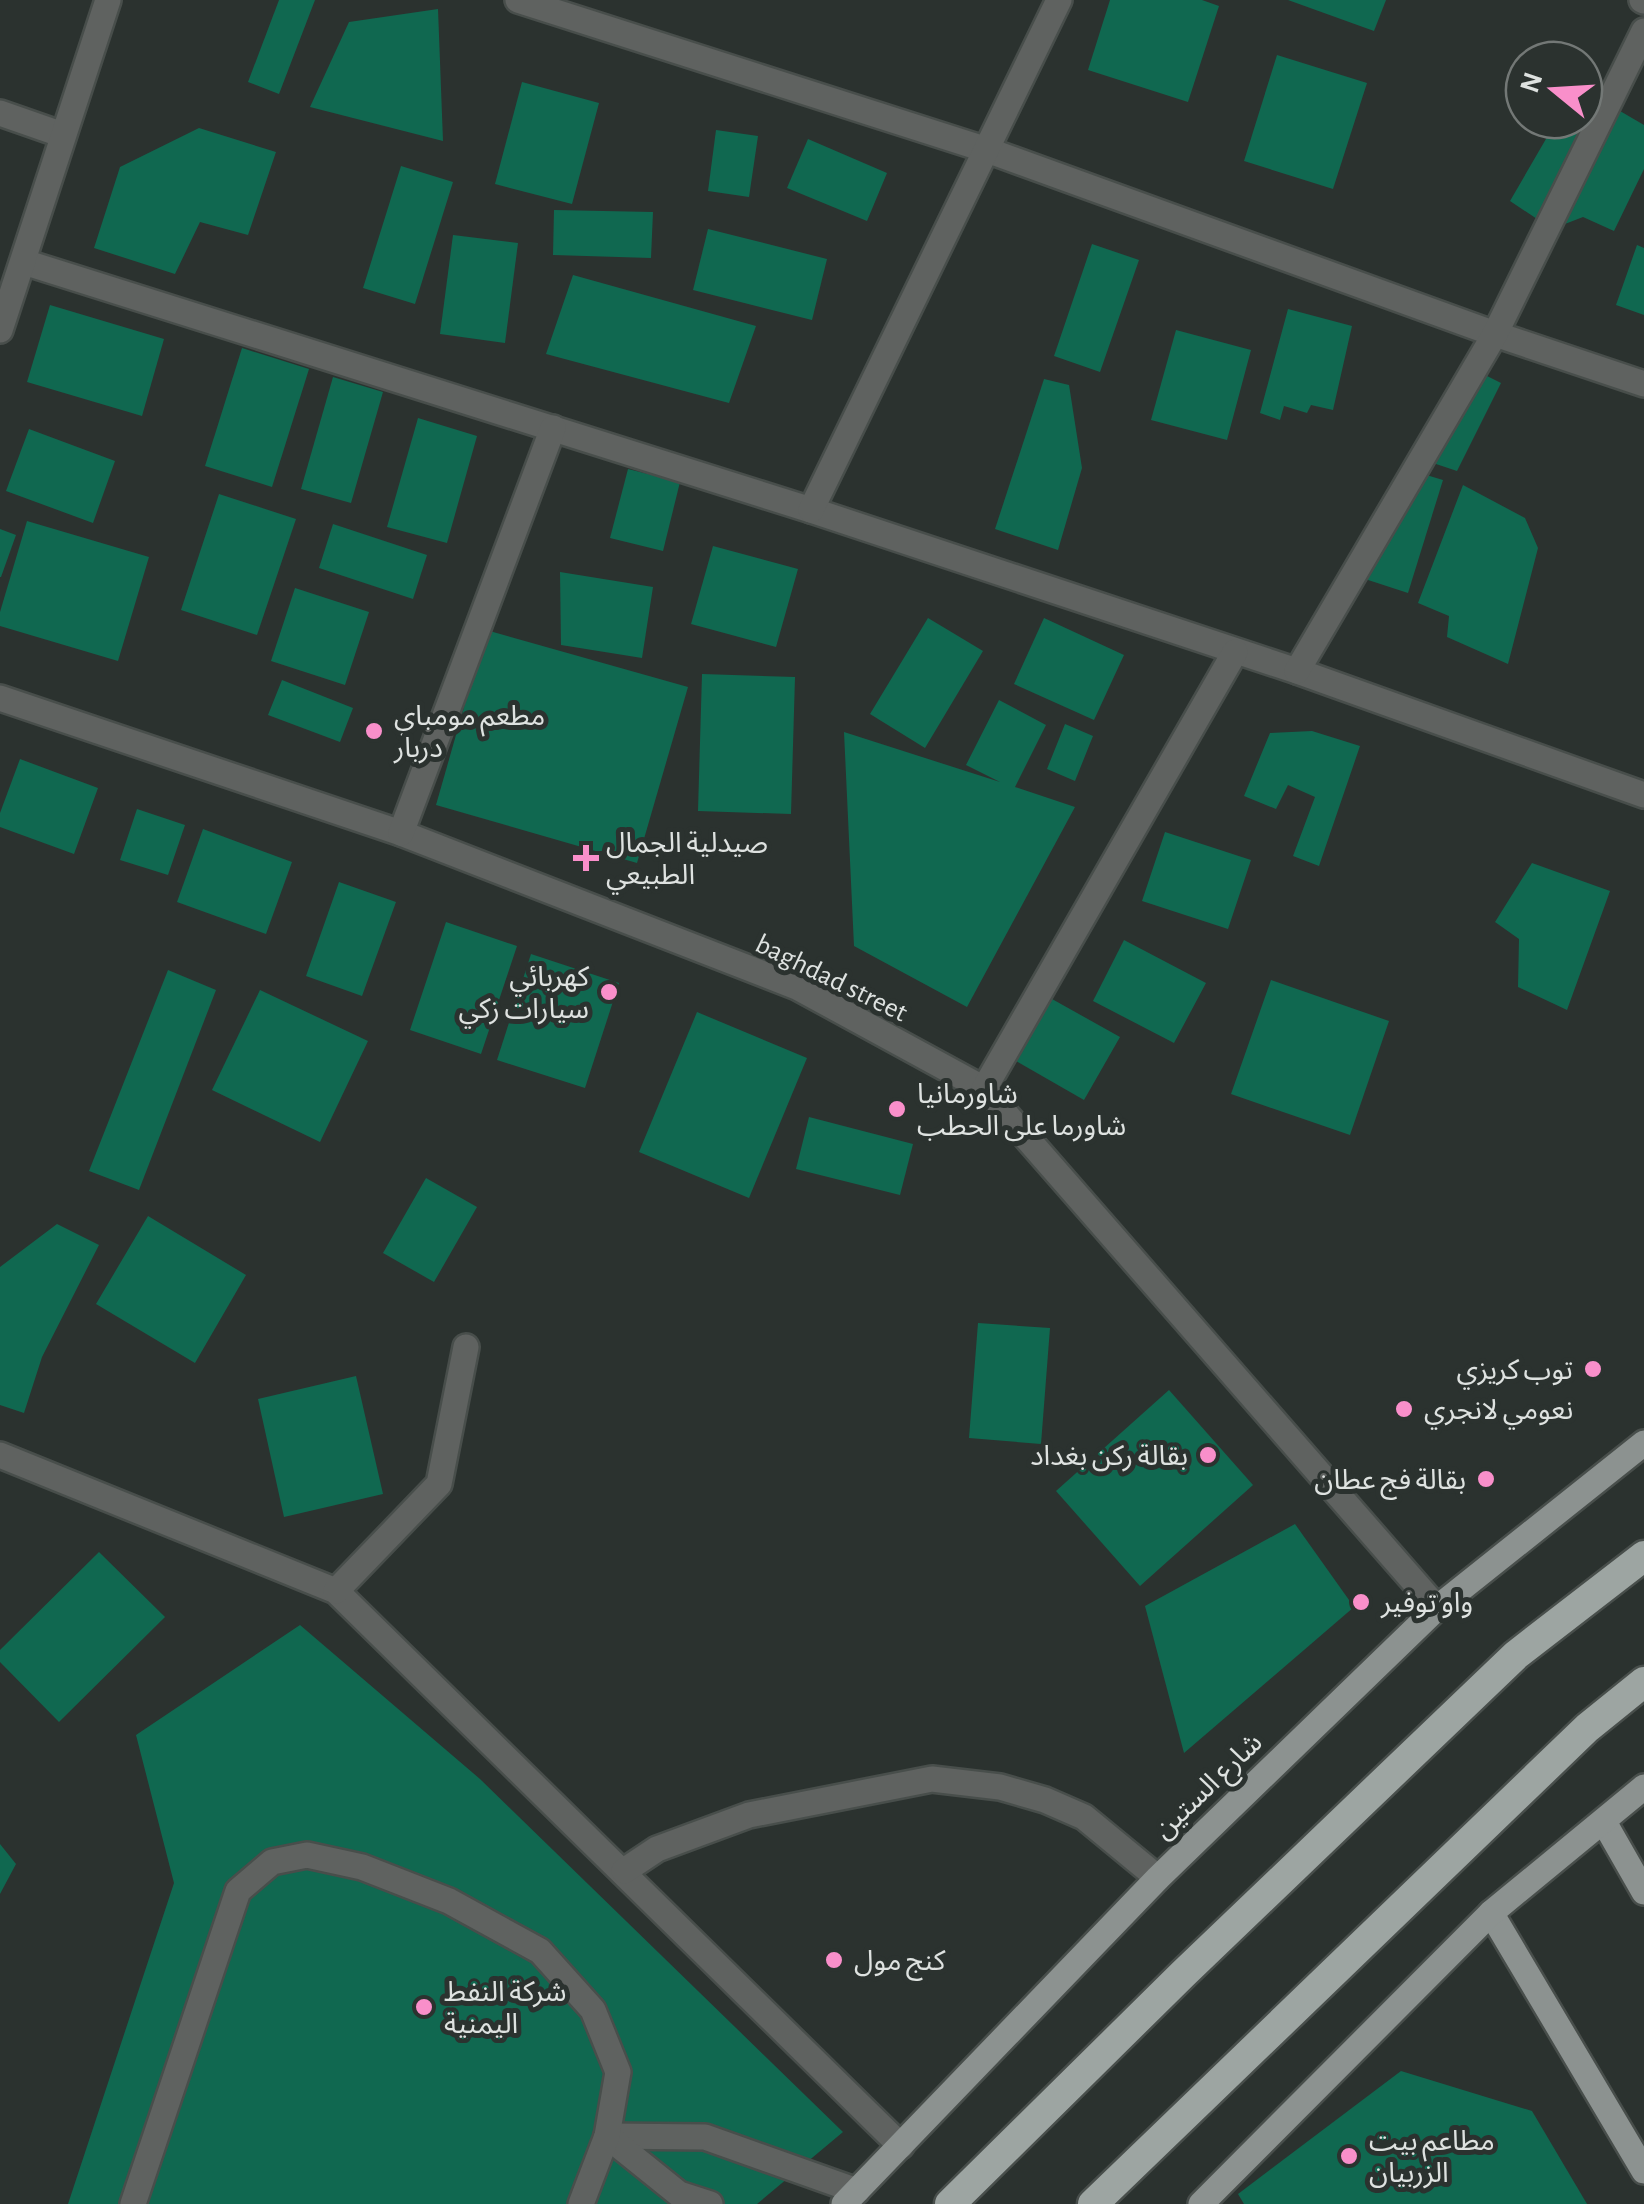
<svg xmlns="http://www.w3.org/2000/svg" width="1644" height="2204" viewBox="0 0 1644 2204" font-family="'Alegreya Sans','Noto Sans Arabic',sans-serif">
	<rect width="100%" height="100%" fill="#2b322f"/>
	<g fill="#106850">
		<polygon points="279,0 315,0 279,94 248,82"/>
		<polygon points="1110,0 1202,0 1219,6 1188,102 1088,70"/>
		<polygon points="1288,0 1386,0 1374,31"/>
		<polygon points="438,9 443,141 310,107 349,22"/>
		<polygon points="1277,55 1367,83 1333,189 1244,161"/>
		<polygon points="522,82 599,103 572,204 495,184"/>
		<polygon points="1584,90 1644,125 1644,169 1614,231 1583,217 1552,229 1510,201 1557,120 1584,120"/>
		<polygon points="199,128 276,152 248,235 200,222 175,274 94,248 120,167"/>
		<polygon points="716,130 758,136 749,197 708,191"/>
		<polygon points="808,139 887,173 867,221 787,188"/>
		<polygon points="401,166 453,182 415,304 363,288"/>
		<polygon points="554,210 653,212 651,258 553,255"/>
		<polygon points="708,229 827,259 812,320 693,290"/>
		<polygon points="453,235 518,243 505,343 440,334"/>
		<polygon points="1092,244 1139,260 1100,372 1054,356"/>
		<polygon points="1637,245 1644,248 1644,315 1616,305"/>
		<polygon points="573,275 756,326 729,403 546,354"/>
		<polygon points="50,305 164,339 142,416 27,382"/>
		<polygon points="1288,309 1352,326 1333,410 1311,405 1307,413 1284,406 1280,420 1260,413"/>
		<polygon points="1176,330 1251,350 1227,440 1151,420"/>
		<polygon points="242,348 309,369 272,487 205,466"/>
		<polygon points="1477,371 1501,383 1457,471 1424,460"/>
		<polygon points="333,377 383,392 351,503 301,489"/>
		<polygon points="1044,379 1069,385 1082,468 1058,550 995,529"/>
		<polygon points="418,418 477,436 447,543 387,527"/>
		<polygon points="29,429 115,461 93,523 6,491"/>
		<polygon points="1400,467 1443,480 1408,593 1365,579"/>
		<polygon points="628,469 680,482 663,551 610,538"/>
		<polygon points="1463,485 1525,518 1538,548 1508,664 1447,637 1449,616 1418,603"/>
		<polygon points="219,494 296,519 257,635 181,610"/>
		<polygon points="27,521 149,557 118,661 0,626 0,612"/>
		<polygon points="333,524 427,555 413,599 319,568"/>
		<polygon points="0,529 16,535 1,577 0,577"/>
		<polygon points="713,546 798,569 776,647 691,624"/>
		<polygon points="560,572 653,587 642,658 561,645"/>
		<polygon points="295,588 369,612 345,685 271,661"/>
		<polygon points="928,618 983,651 925,748 870,714"/>
		<polygon points="1044,618 1124,655 1094,720 1014,684"/>
		<polygon points="486,630 688,687 637,863 436,805"/>
		<polygon points="702,674 795,677 791,814 698,811"/>
		<polygon points="282,680 353,708 340,742 268,715"/>
		<polygon points="999,700 1046,725 1015,787 1075,807 967,1007 854,946 844,732 1000,782 966,765"/>
		<polygon points="1065,724 1093,736 1075,781 1047,769"/>
		<polygon points="1312,731 1360,746 1319,866 1293,856 1315,797 1288,785 1276,809 1244,796 1270,733"/>
		<polygon points="20,759 98,788 74,854 0,827 0,813"/>
		<polygon points="137,809 185,825 168,875 120,860"/>
		<polygon points="203,829 292,862 266,934 177,902"/>
		<polygon points="1165,832 1251,860 1228,929 1142,901"/>
		<polygon points="1532,863 1610,891 1567,1010 1518,987 1519,939 1495,922"/>
		<polygon points="339,882 396,902 362,996 306,976"/>
		<polygon points="446,922 517,946 481,1054 410,1030"/>
		<polygon points="1124,940 1206,983 1174,1043 1093,1001"/>
		<polygon points="531,954 619,983 585,1088 497,1060"/>
		<polygon points="168,970 216,990 139,1190 89,1171"/>
		<polygon points="1271,980 1389,1021 1350,1135 1231,1094"/>
		<polygon points="260,990 368,1041 320,1142 212,1090"/>
		<polygon points="1052,999 1120,1037 1084,1100 1016,1061"/>
		<polygon points="697,1012 807,1058 749,1198 639,1152"/>
		<polygon points="809,1117 913,1144 900,1195 796,1169"/>
		<polygon points="426,1178 477,1207 434,1282 383,1253"/>
		<polygon points="148,1216 246,1275 195,1363 96,1304"/>
		<polygon points="57,1224 99,1245 42,1357 24,1413 0,1405 0,1267"/>
		<polygon points="978,1323 1050,1328 1041,1444 969,1438"/>
		<polygon points="356,1376 383,1494 284,1517 258,1399"/>
		<polygon points="1169,1390 1253,1485 1140,1586 1056,1491"/>
		<polygon points="1295,1524 1354,1607 1184,1753 1145,1606"/>
		<polygon points="99,1552 165,1617 59,1722 0,1662 0,1650"/>
		<polygon points="300,1625 480,1779 843,2132 757,2204 68,2204 174,1883 136,1735"/>
		<polygon points="0,1844 16,1864 0,1894"/>
		<polygon points="1401,2071 1532,2111 1587,2204 1244,2204 1238,2194"/>
	</g>
	<g fill="none" stroke-linecap="round" stroke-linejoin="round">
		<g stroke="#484e4b" stroke-width="30">
			<g id="minor">
				<polyline points="518,0 987,150 1495,334 1644,384"/>
				<polyline points="1642,0 1644,1"/>
				<polyline points="0,113 63,135"/>
				<polyline points="24,262 811,510 1297,671 1644,795"/>
				<polyline points="0,330 108,0"/>
				<polyline points="811,510 1059,0"/>
				<polyline points="1297,671 1495,334 1644,31"/>
				<polyline points="0,698 401,833 797,987 984,1089 1437,1608"/>
				<polyline points="401,833 553,428"/>
				<polyline points="984,1089 1235,652"/>
				<polyline points="0,1455 336,1591 901,2146"/>
				<polyline points="336,1591 439,1484 466,1347"/>
				<polyline points="624,1871 657,1849 749,1815 932,1779 1000,1787 1045,1800 1084,1817 1158,1878"/>
				<polyline points="607,2136 705,2137 857,2191"/>
				<polyline points="607,2136 679,2194 710,2204"/>
				<polyline points="133,2204 238,1891 272,1862 307,1855 362,1867 449,1901 540,1951 593,2010 618,2072 607,2136 581,2204"/>
			</g>
		</g>
		<g stroke="#484e4b" stroke-width="30">
			<g id="major">
				<polyline points="1604,1822 1644,1892"/>
				<polyline points="1491,1913 1644,2171"/>
				<polyline points="844,2204 1158,1878 1437,1608 1644,1443"/>
				<polyline points="1201,2204 1491,1913 1644,1787"/>
			</g>
		</g>
		<g stroke="#484e4b" stroke-width="35">
			<g id="highway">
				<polyline points="950,2204 1183,1974 1516,1655 1644,1556"/>
				<polyline points="1093,2204 1587,1728 1644,1682"/>
			</g>
		</g>
		<use href="#minor" stroke="#5f6260" stroke-width="25"/>
		<use href="#major" stroke="#8c9290" stroke-width="25"/>
		<use href="#highway" stroke="#9da5a2" stroke-width="30"/>
	</g>
	<g fill="#f98fca" stroke="#2b322f" stroke-width="4">
		<circle cx="374" cy="731" r="10"/>
		<path d="M581 843h10v10h10v10h-10v10h-10v-10h-10v-10h10z"/>
		<circle cx="609" cy="992" r="10"/>
		<circle cx="897" cy="1109" r="10"/>
		<circle cx="1593" cy="1369" r="10"/>
		<circle cx="1404" cy="1409" r="10"/>
		<circle cx="1208" cy="1455" r="10"/>
		<circle cx="1486" cy="1479" r="10"/>
		<circle cx="1361" cy="1602" r="10"/>
		<circle cx="834" cy="1960" r="10"/>
		<circle cx="424" cy="2007" r="10"/>
		<circle cx="1349" cy="2156" r="10"/>
	</g>
	<g text-anchor="middle" stroke-width="10" stroke-linejoin="round" paint-order="stroke">
		<g font-size="28" fill="#dee2e0" stroke="#2b322f" text-anchor="start">
			<text x="394" y="725">مطعم مومباي<tspan x="394" dy="32">دربار</tspan></text>
			<text x="606" y="852">صيدلية الجمال<tspan x="606" dy="32">الطبيعي</tspan></text>
			<text x="589" y="986" text-anchor="end">كهربائي<tspan x="589" dy="32">سيارات زكي</tspan></text>
			<text x="917" y="1103">شاورمانيا<tspan x="917" dy="32">شاورما على الحطب</tspan></text>
			<text x="1573" y="1379" text-anchor="end">توب كريزي</text>
			<text x="1424" y="1419">نعومي لانجري</text>
			<text x="1188" y="1465" text-anchor="end">بقالة ركن بغداد</text>
			<text x="1466" y="1489" text-anchor="end">بقالة فج عطان</text>
			<text x="1381" y="1612">واو توفير</text>
			<text x="854" y="1970">كنج مول</text>
			<text x="444" y="2001">شركة النفط<tspan x="444" dy="32">اليمنية</tspan></text>
			<text x="1369" y="2150">مطاعم بيت<tspan x="1369" dy="32">الزربيان</tspan></text>
		</g>
		<g font-size="28" fill="#dee2e0" stroke="#2b322f">
			<text transform="translate(832 977) rotate(26)" y="10">baghdad street</text>
			<text transform="translate(1207 1785) rotate(-44)" y="10">شارع الستين</text>
		</g>
	</g>
	<g transform="translate(1554 90) rotate(288)"><circle r="48" fill="#2b322f" stroke="#737876" stroke-width="2.5"/>
	<path d="M0-8L18 38L0 25L-18 38Z" fill="#f98fca"/>
	<text y="-15" font-size="28" font-weight="bold" text-anchor="middle" fill="#dee2e0">N</text>
	</g>
</svg>
